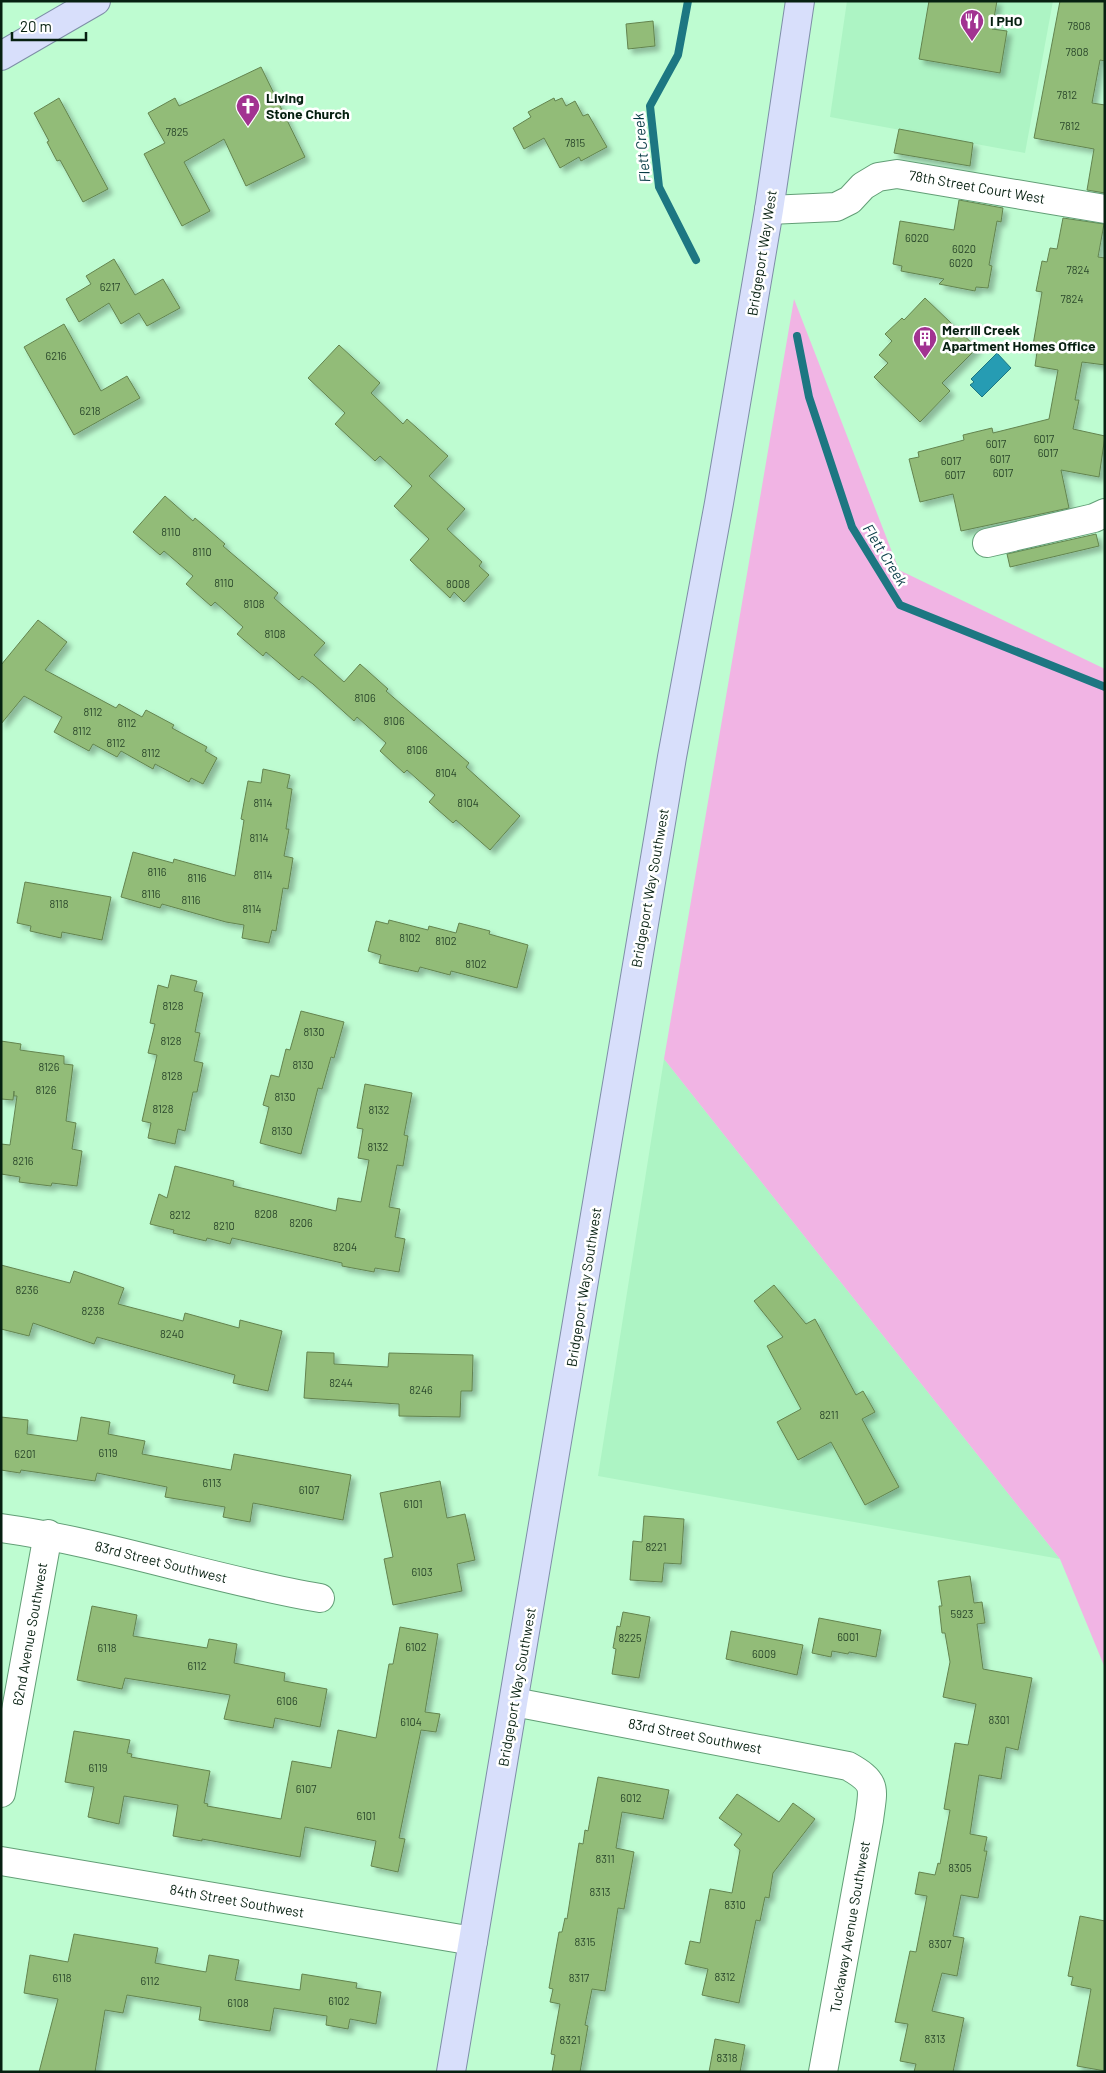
<svg xmlns="http://www.w3.org/2000/svg" width="1106" height="2073" viewBox="0 0 1106 2073" font-family="Barlow,sans-serif">
	<defs>
		<filter id="shadow"><feDropShadow dx="4.5" dy="4.5" stdDeviation="2.5" flood-color="#0004"/></filter>
	</defs>
	<rect width="100%" height="100%" fill="#befcd1"/>
	<g fill="#adf4c4">
		<polygon points="847,1 1053,1 1025,153 830,117"/>
		<polygon points="664,1059 1060,1559 598,1476"/>
	</g>
	<polygon fill="#f1b4e4" points="794,299 899,570 1105,669 1105,1668 1060,1559 664,1059"/>
	<polygon fill="#269cb3" stroke="#1d7782" points="997,353 1011,368 982,397 970,385 974,382 971,379"/>
	<g fill="none" stroke-linecap="round" stroke-linejoin="round">
		<g stroke="#1d7782" stroke-width="8">
			<polyline points="688,1 678,55 650,106 659,187 696,260"/>
			<polyline points="797,336 809,397 852,527 900,605 1105,687"/>
		</g>
	</g>
	<g fill="#92bc78" stroke="#63844f" filter="url(#shadow)">
		<polygon points="929,1 997,1 992,29 1007,31 1000,73 919,59"/>
		<polygon points="1060,1 1105,1 1105,61 1100,60 1092,103 1105,105 1105,193 1087,190 1094,149 1034,138"/>
		<polygon points="653,21 655,46 628,49 626,24"/>
		<polygon points="261,67 305,157 246,186 224,139 184,162 210,211 182,226 144,154 165,143 148,113 175,98 179,106"/>
		<polygon points="59,98 108,189 83,202 60,160 57,161 47,142 49,141 34,113"/>
		<polygon points="554,98 555,101 562,98 566,106 575,101 583,116 588,114 607,147 581,161 579,157 560,168 544,138 524,149 513,128 531,117 528,112"/>
		<polygon points="899,129 973,143 970,166 894,153"/>
		<polygon points="959,200 1003,208 1001,222 997,221 989,265 992,266 988,288 976,287 975,291 939,284 944,279 901,271 902,266 893,264 900,221 954,230"/>
		<polygon points="1063,218 1104,224 1098,257 1105,258 1105,365 1082,362 1075,400 1079,400 1073,429 1105,436 1099,477 1061,470 1069,508 961,531 953,494 920,502 909,459 919,457 918,452 964,440 963,435 992,428 993,433 1049,419 1058,370 1035,366 1037,352 1032,351 1042,292 1036,291 1042,261 1047,262 1050,248 1057,249"/>
		<polygon points="114,259 135,295 163,279 180,308 147,326 139,313 121,324 109,303 79,322 66,299 91,284 86,276"/>
		<polygon points="925,298 977,348 942,383 950,391 920,422 874,377 888,363 879,355 892,341 885,334 902,318 904,320"/>
		<polygon points="64,324 101,391 127,376 140,398 74,435 24,347"/>
		<polygon points="339,345 380,383 371,393 403,424 407,419 448,456 429,476 465,509 447,529 482,562 479,566 489,575 464,602 454,592 450,598 410,560 429,539 394,506 412,486 380,456 375,461 335,424 345,413 308,378"/>
		<polygon points="165,496 193,521 195,518 225,544 223,546 278,593 274,598 325,643 314,655 344,682 360,664 388,689 386,691 469,763 466,767 520,816 490,850 456,820 453,823 429,802 435,795 407,770 404,773 380,751 386,743 357,717 354,721 313,684 302,676 299,680 266,652 263,656 237,634 243,627 215,602 211,606 186,584 193,576 164,551 160,555 133,532"/>
		<polygon points="1096,534 1099,546 1010,567 1007,554"/>
		<polygon points="38,620 67,642 45,670 116,708 119,704 142,717 146,710 174,725 172,728 207,747 205,751 217,758 203,784 191,778 189,782 155,764 153,769 121,751 117,757 93,744 89,751 54,732 62,717 24,696 1,724 1,665"/>
		<polygon points="263,769 290,775 287,788 292,789 286,829 289,829 284,856 293,858 288,889 283,888 276,931 272,930 269,943 242,938 244,925 226,922 162,904 160,908 121,897 133,852 173,863 174,859 235,876 244,820 241,819 248,781 261,783"/>
		<polygon points="25,882 111,897 102,940 62,932 61,938 30,931 31,926 17,923"/>
		<polygon points="389,920 428,930 429,926 456,933 459,923 490,931 489,934 528,945 517,988 451,971 450,975 420,967 418,972 379,963 381,955 368,951 376,921 388,924"/>
		<polygon points="171,975 197,981 194,991 203,993 195,1032 200,1033 194,1061 203,1063 197,1092 193,1092 185,1131 178,1129 175,1144 148,1138 151,1123 142,1121 157,1055 148,1053 155,1024 150,1023 158,985 168,988"/>
		<polygon points="301,1011 344,1022 334,1058 331,1057 322,1089 318,1088 301,1154 260,1143 269,1107 263,1105 271,1075 279,1077 286,1049 290,1050"/>
		<polygon points="1,1041 21,1044 20,1050 64,1056 64,1064 73,1065 66,1121 76,1123 72,1149 82,1151 77,1186 52,1183 51,1186 19,1182 20,1177 1,1174 1,1144 10,1145 17,1096 14,1096 14,1091 13,1100 1,1099"/>
		<polygon points="365,1084 412,1093 404,1135 408,1136 403,1166 397,1165 389,1207 400,1209 395,1237 405,1239 399,1272 375,1268 374,1272 342,1266 342,1263 232,1238 230,1244 207,1238 206,1241 173,1233 174,1230 150,1224 159,1194 167,1198 175,1166 234,1181 233,1186 336,1211 338,1198 361,1202 369,1160 358,1158 363,1129 357,1128"/>
		<polygon points="1,1265 70,1283 74,1271 124,1288 118,1304 183,1321 185,1313 239,1328 240,1320 282,1331 268,1391 233,1383 235,1375 97,1337 94,1344 33,1323 29,1336 1,1329"/>
		<polygon points="774,1285 806,1324 815,1319 856,1395 863,1391 875,1412 862,1419 899,1487 865,1505 831,1442 798,1460 777,1422 801,1409 767,1346 783,1337 754,1301"/>
		<polygon points="307,1352 334,1353 334,1364 388,1367 389,1353 473,1355 472,1391 461,1391 460,1417 399,1416 399,1404 304,1398"/>
		<polygon points="1,1417 28,1420 27,1434 77,1441 81,1417 110,1422 108,1434 145,1441 142,1454 231,1470 234,1454 351,1475 343,1520 253,1503 250,1522 223,1517 225,1507 165,1497 167,1487 97,1473 95,1481 21,1470 20,1473 1,1470"/>
		<polygon points="440,1481 447,1518 465,1514 475,1560 457,1564 462,1591 393,1605 384,1559 393,1557 380,1493"/>
		<polygon points="644,1516 684,1519 681,1564 664,1563 662,1582 630,1580 633,1541 642,1542"/>
		<polygon points="970,1576 974,1603 982,1602 985,1623 977,1624 983,1669 1032,1678 1018,1750 1006,1747 1001,1779 979,1775 970,1834 987,1837 984,1851 987,1851 978,1898 961,1895 953,1936 964,1938 957,1976 942,1973 932,2011 964,2018 953,2072 914,2072 916,2064 900,2061 908,2024 895,2022 910,1951 916,1952 927,1896 915,1894 919,1872 935,1875 938,1863 940,1864 950,1810 944,1809 955,1743 968,1745 976,1704 943,1697 950,1662 945,1633 942,1633 939,1606 942,1606 938,1581"/>
		<polygon points="92,1606 137,1615 133,1636 207,1648 209,1639 237,1644 234,1663 285,1673 284,1681 327,1689 320,1727 275,1718 273,1728 224,1719 230,1695 125,1678 122,1689 77,1680"/>
		<polygon points="623,1612 650,1617 639,1678 612,1674 616,1649 613,1648 617,1626 620,1627"/>
		<polygon points="819,1618 881,1630 876,1657 849,1652 848,1654 832,1651 831,1657 812,1653"/>
		<polygon points="400,1627 438,1634 425,1712 440,1714 436,1732 421,1730 399,1838 405,1839 398,1872 371,1866 376,1841 305,1827 300,1857 202,1839 202,1841 173,1836 178,1805 124,1796 119,1824 88,1817 94,1787 65,1782 74,1731 130,1740 127,1753 132,1754 131,1757 210,1771 204,1803 208,1804 207,1806 281,1819 292,1761 331,1768 338,1730 376,1738 389,1664 393,1664"/>
		<polygon points="731,1631 803,1645 797,1675 726,1659"/>
		<polygon points="598,1777 669,1790 663,1819 622,1812 616,1848 634,1852 624,1909 618,1908 605,1991 592,1989 585,2025 588,2026 580,2072 552,2072 555,2055 551,2054 560,2004 550,2002 553,1989 549,1988 559,1932 562,1932 565,1918 567,1919 579,1843 583,1844 585,1830 588,1831"/>
		<polygon points="737,1794 779,1822 793,1803 815,1819 773,1873 769,1898 765,1897 760,1921 756,1920 739,2003 702,1995 708,1969 685,1964 690,1941 700,1943 710,1889 732,1893 740,1850 734,1845 742,1834 719,1818"/>
		<polygon points="1080,1916 1105,1921 1105,2071 1077,2066 1091,1989 1071,1985 1073,1977 1068,1976"/>
		<polygon points="74,1934 158,1948 155,1963 206,1972 209,1955 239,1960 235,1980 300,1990 302,1974 357,1983 356,1988 381,1992 376,2024 350,2019 348,2029 326,2025 327,2016 274,2008 270,2031 199,2020 201,2007 127,1995 123,2013 105,2010 95,2072 39,2072 58,1999 24,1993 30,1955 68,1962"/>
		<polygon points="715,2039 745,2045 740,2072 709,2072"/>
	</g>
	<g fill="none" stroke-linecap="round" stroke-linejoin="round">
		<g stroke="#629e76" stroke-width="30">
			<g id="minor">
				<polyline points="769,210 836,207 850,200 863,186 878,177 897,174 1105,209"/>
				<polyline points="987,543 1094,518 1105,513"/>
				<path d="M1,1528C109,1543 213,1580 320,1598"/>
				<path d="M514,1702L848,1766C878,1783 873,1788 869,1820L823,2072"/>
				<polyline points="1,1793 48,1534"/>
				<polyline points="1,1861 473,1941"/>
			</g>
		</g>
		<g stroke="#7e8ea7" stroke-width="30">
			<g id="major">
				<polyline points="1,56 96,1"/>
				<polyline points="451,2072 672,757 719,503 769,210 800,1"/>
			</g>
		</g>
		<use href="#minor" stroke="#fff" stroke-width="28"/>
		<use href="#major" stroke="#d8dffb" stroke-width="28"/>
	</g>
	<defs>
		<g id="restaurant-pin" transform="scale(1.25)"><path d="M0 17L-7.5 6A9.5 9.5 0 1 1 7.5 6Z" fill="#a23391" stroke="#fff"/><path d="M-5-6h1v4h1v-4h1v4h1v-4h1v5L-1.5 .5V6h-2V.5L-5-1ZM5-6V6H3V1.5H1.5Q1.5-4 5-6Z" fill="#fff"/></g>
		<g id="church-pin" transform="scale(1.25)"><path d="M0 17L-7.5 6A9.5 9.5 0 1 1 7.5 6Z" fill="#a23391" stroke="#fff"/><path d="M-1.2-6h2.4v3.5h3.3v2.4h-3.3V6h-2.4V-.1h-3.3v-2.4h3.3Z" fill="#fff"/></g>
		<g id="building-pin" transform="scale(1.25)"><path d="M0 17L-7.5 6A9.5 9.5 0 1 1 7.5 6Z" fill="#a23391" stroke="#fff"/><path d="M-4-6H4V6H1V3H-1V6H-4ZM-2.5-4.3h1.7v1.8h-1.7ZM.8-4.3h1.7v1.8H.8ZM-2.5-1h1.7V.8h-1.7ZM.8-1h1.7V.8H.8Z" fill="#fff"/></g>
	</defs>
	<g fill-rule="evenodd">
		<use href="#restaurant-pin" x="972" y="21"/>
		<use href="#church-pin" x="248" y="106"/>
		<use href="#building-pin" x="925" y="338"/>
	</g>
	<g text-anchor="middle" stroke-width="5" stroke-linejoin="round" paint-order="stroke">
		<g font-size="11" fill="#2a472b">
			<text x="1079" y="30">7808</text>
			<text x="1077" y="56">7808</text>
			<text x="1067" y="99">7812</text>
			<text x="1070" y="130">7812</text>
			<text x="177" y="136">7825</text>
			<text x="575" y="147">7815</text>
			<text x="917" y="242">6020</text>
			<text x="964" y="253">6020</text>
			<text x="961" y="267">6020</text>
			<text x="1078" y="274">7824</text>
			<text x="110" y="291">6217</text>
			<text x="1072" y="303">7824</text>
			<text x="56" y="360">6216</text>
			<text x="90" y="415">6218</text>
			<text x="1044" y="443">6017</text>
			<text x="996" y="448">6017</text>
			<text x="1048" y="457">6017</text>
			<text x="1000" y="463">6017</text>
			<text x="951" y="465">6017</text>
			<text x="1003" y="477">6017</text>
			<text x="955" y="479">6017</text>
			<text x="171" y="536">8110</text>
			<text x="202" y="556">8110</text>
			<text x="224" y="587">8110</text>
			<text x="458" y="588">8008</text>
			<text x="254" y="608">8108</text>
			<text x="275" y="638">8108</text>
			<text x="365" y="702">8106</text>
			<text x="93" y="716">8112</text>
			<text x="394" y="725">8106</text>
			<text x="127" y="727">8112</text>
			<text x="82" y="735">8112</text>
			<text x="116" y="747">8112</text>
			<text x="417" y="754">8106</text>
			<text x="151" y="757">8112</text>
			<text x="446" y="777">8104</text>
			<text x="263" y="807">8114</text>
			<text x="468" y="807">8104</text>
			<text x="259" y="842">8114</text>
			<text x="157" y="876">8116</text>
			<text x="263" y="879">8114</text>
			<text x="197" y="882">8116</text>
			<text x="151" y="898">8116</text>
			<text x="191" y="904">8116</text>
			<text x="59" y="908">8118</text>
			<text x="252" y="913">8114</text>
			<text x="410" y="942">8102</text>
			<text x="446" y="945">8102</text>
			<text x="476" y="968">8102</text>
			<text x="173" y="1010">8128</text>
			<text x="314" y="1036">8130</text>
			<text x="171" y="1045">8128</text>
			<text x="303" y="1069">8130</text>
			<text x="49" y="1071">8126</text>
			<text x="172" y="1080">8128</text>
			<text x="46" y="1094">8126</text>
			<text x="285" y="1101">8130</text>
			<text x="163" y="1113">8128</text>
			<text x="379" y="1114">8132</text>
			<text x="282" y="1135">8130</text>
			<text x="378" y="1151">8132</text>
			<text x="23" y="1165">8216</text>
			<text x="266" y="1218">8208</text>
			<text x="180" y="1219">8212</text>
			<text x="301" y="1227">8206</text>
			<text x="224" y="1230">8210</text>
			<text x="345" y="1251">8204</text>
			<text x="27" y="1294">8236</text>
			<text x="93" y="1315">8238</text>
			<text x="172" y="1338">8240</text>
			<text x="341" y="1387">8244</text>
			<text x="421" y="1394">8246</text>
			<text x="829" y="1419">8211</text>
			<text x="108" y="1457">6119</text>
			<text x="25" y="1458">6201</text>
			<text x="212" y="1487">6113</text>
			<text x="309" y="1494">6107</text>
			<text x="413" y="1508">6101</text>
			<text x="656" y="1551">8221</text>
			<text x="422" y="1576">6103</text>
			<text x="962" y="1618">5923</text>
			<text x="848" y="1641">6001</text>
			<text x="630" y="1642">8225</text>
			<text x="416" y="1651">6102</text>
			<text x="107" y="1652">6118</text>
			<text x="764" y="1658">6009</text>
			<text x="197" y="1670">6112</text>
			<text x="287" y="1705">6106</text>
			<text x="999" y="1724">8301</text>
			<text x="411" y="1726">6104</text>
			<text x="98" y="1772">6119</text>
			<text x="306" y="1793">6107</text>
			<text x="631" y="1802">6012</text>
			<text x="366" y="1820">6101</text>
			<text x="605" y="1863">8311</text>
			<text x="960" y="1872">8305</text>
			<text x="600" y="1896">8313</text>
			<text x="735" y="1909">8310</text>
			<text x="585" y="1946">8315</text>
			<text x="940" y="1948">8307</text>
			<text x="725" y="1981">8312</text>
			<text x="62" y="1982">6118</text>
			<text x="579" y="1982">8317</text>
			<text x="150" y="1985">6112</text>
			<text x="339" y="2005">6102</text>
			<text x="238" y="2007">6108</text>
			<text x="935" y="2043">8313</text>
			<text x="570" y="2044">8321</text>
			<text x="727" y="2062">8318</text>
		</g>
		<g font-size="14" font-weight="bold" fill="#072011" stroke="#fff" text-anchor="start">
			<text x="990" y="26">I PHO</text>
			<text x="266" y="103">Living<tspan x="266" dy="16">Stone Church</tspan></text>
			<text x="942" y="335">Merrill Creek<tspan x="942" dy="16">Apartment Homes Office</tspan></text>
		</g>
		<g font-size="14" fill="#072011" stroke="#fff">
			<text transform="translate(977 187) rotate(10)" y="5">78th Street Court West</text>
			<text transform="translate(762 253) rotate(-81)" y="5">Bridgeport Way West</text>
			<text transform="translate(650 888) rotate(-80)" y="5">Bridgeport Way Southwest</text>
			<text transform="translate(584 1287) rotate(-81)" y="5">Bridgeport Way Southwest</text>
			<text transform="translate(161 1562) rotate(14)" y="5">83rd Street Southwest</text>
			<text transform="translate(30 1634) rotate(-80)" y="5">62nd Avenue Southwest</text>
			<text transform="translate(517 1687) rotate(-80)" y="5">Bridgeport Way Southwest</text>
			<text transform="translate(695 1736) rotate(11)" y="5">83rd Street Southwest</text>
			<text transform="translate(237 1901) rotate(10)" y="5">84th Street Southwest</text>
			<text transform="translate(850 1927) rotate(-80)" y="5">Tuckaway Avenue Southwest</text>
		</g>
		<g font-size="15" font-style="italic" fill="#073b45" stroke="#fff">
			<text transform="translate(642 148) rotate(-96)" y="5">Flett Creek</text>
			<text transform="translate(885 555) rotate(58)" y="5">Flett Creek</text>
		</g>
	</g>
	<rect width="1106" height="2073" fill="none" stroke="#072011" stroke-width="5"/>
	<path d="M12 32v8h74v-8" fill="none" stroke="#072011" stroke-width="2.5"/>
	<text x="20" y="32" font-size="15" fill="#072011" stroke="#ffffff" stroke-width="4" paint-order="stroke">20 m</text>
</svg>
